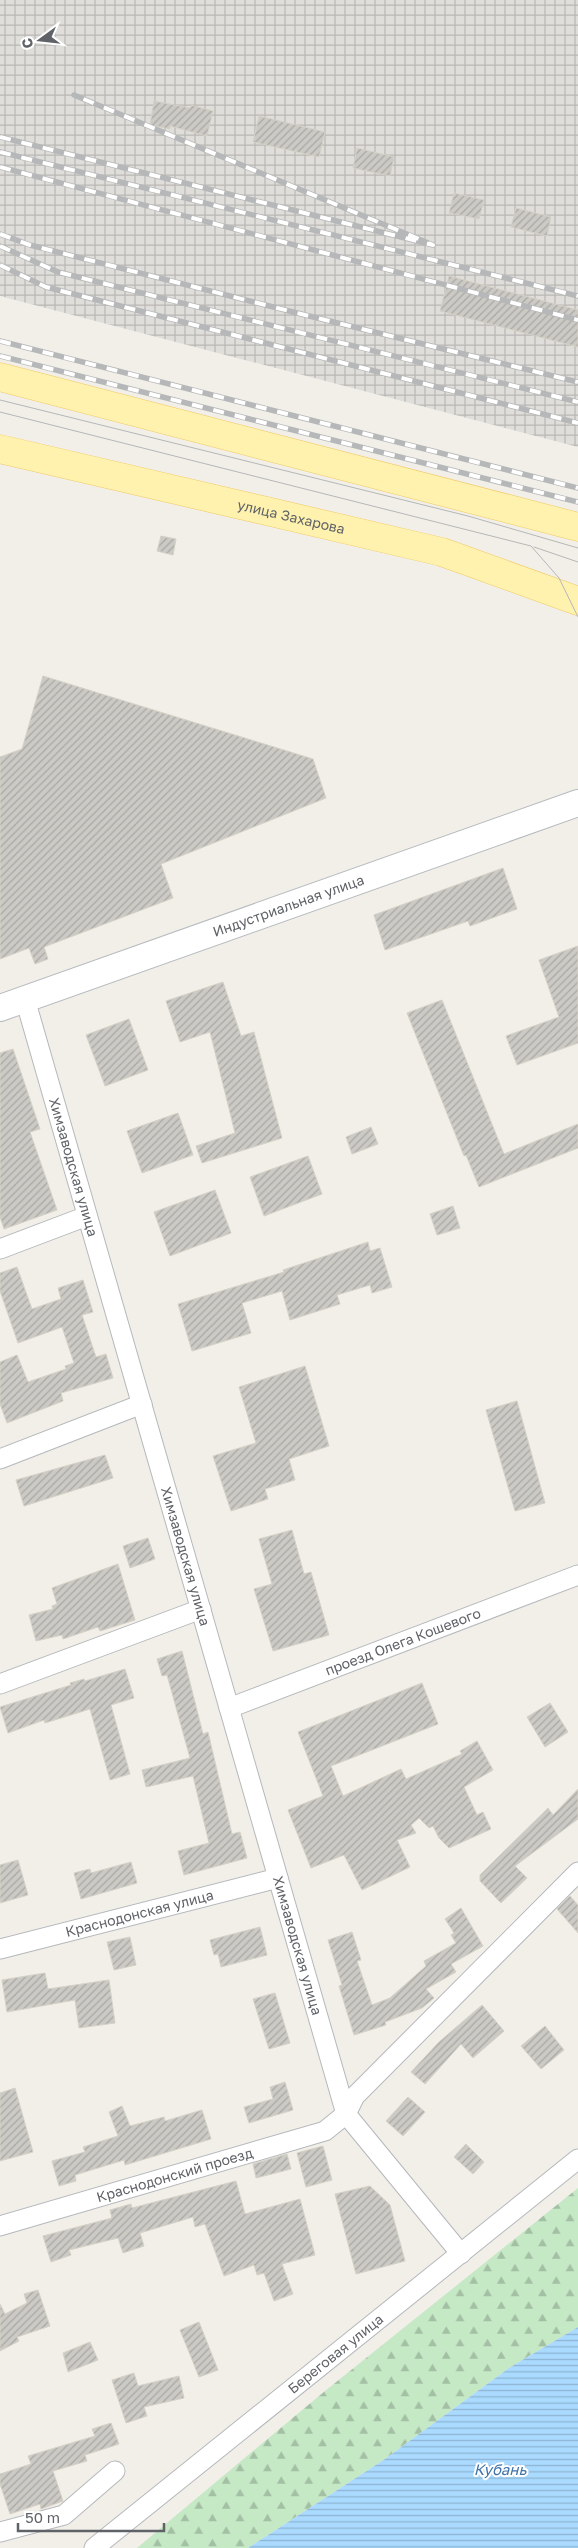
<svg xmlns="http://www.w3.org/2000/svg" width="578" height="2548" viewBox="0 0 578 2548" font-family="'Golos Text',sans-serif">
	<defs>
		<pattern id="industrial-grid" width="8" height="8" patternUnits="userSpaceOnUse" patternTransform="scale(1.25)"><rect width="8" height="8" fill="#e0deda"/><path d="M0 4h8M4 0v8" fill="none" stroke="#b9b8b5"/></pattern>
		<pattern id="forest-firs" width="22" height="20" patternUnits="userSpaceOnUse" patternTransform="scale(1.25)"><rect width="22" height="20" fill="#c5e8c5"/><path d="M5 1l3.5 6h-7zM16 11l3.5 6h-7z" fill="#a3c0a4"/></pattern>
		<pattern id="water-rules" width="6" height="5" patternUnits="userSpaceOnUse" patternTransform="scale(1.25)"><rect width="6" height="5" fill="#aadaff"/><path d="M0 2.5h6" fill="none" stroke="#8eb4d2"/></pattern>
		<pattern id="building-hatch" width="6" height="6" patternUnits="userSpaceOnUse" patternTransform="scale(1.25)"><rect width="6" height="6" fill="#cccac5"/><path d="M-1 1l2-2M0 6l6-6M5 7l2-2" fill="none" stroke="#a9a8a4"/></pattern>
	</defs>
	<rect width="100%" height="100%" fill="#f1efe8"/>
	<polygon fill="url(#industrial-grid)" points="0,0 578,0 578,447 0,296"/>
	<polygon fill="url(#forest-firs)" points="578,2188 578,2327 509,2368 385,2459 248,2548 137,2548 325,2391"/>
	<polygon fill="url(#water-rules)" points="578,2327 578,2548 248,2548 385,2459 509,2368"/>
	<g fill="url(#building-hatch)" stroke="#d6d1c6">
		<polygon points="154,101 190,108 191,105 213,111 207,136 170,126 170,129 150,125"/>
		<polygon points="259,116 325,132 319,157 253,142"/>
		<polygon points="357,148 394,157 390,176 353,168"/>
		<polygon points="454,193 484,200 479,219 449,213"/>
		<polygon points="516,208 551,217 547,236 511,227"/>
		<polygon points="449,276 578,310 578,347 440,311"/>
		<polygon points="161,536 176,539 173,555 157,551"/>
		<polygon points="43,676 313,759 326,798 161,864 173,898 44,947 48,959 35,964 29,948 0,959 0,757 22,749"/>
		<polygon points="503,868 517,909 470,926 468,921 385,950 374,915"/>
		<polygon points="578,946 578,1043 517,1065 506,1036 559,1017 539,960"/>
		<polygon points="223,982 241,1036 254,1032 282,1138 202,1163 196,1146 235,1133 210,1032 180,1042 166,1001"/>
		<polygon points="442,1000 504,1154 578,1124 578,1148 479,1187 466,1155 464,1156 407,1013"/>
		<polygon points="129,1019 148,1070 105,1086 86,1035"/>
		<polygon points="13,1049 40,1129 30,1132 57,1210 4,1229 0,1217 0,1053"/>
		<polygon points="178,1113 193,1155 142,1173 127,1131"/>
		<polygon points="371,1127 378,1144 352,1154 346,1137"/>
		<polygon points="308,1156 322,1194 264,1216 250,1177"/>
		<polygon points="215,1190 231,1233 170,1256 154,1212"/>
		<polygon points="453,1206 460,1228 437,1235 430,1214"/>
		<polygon points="368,1242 370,1251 380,1248 392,1287 372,1293 370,1285 337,1295 340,1304 290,1320 282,1291 242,1303 251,1333 192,1351 178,1304 284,1272 283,1270"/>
		<polygon points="17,1267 32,1309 61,1299 58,1288 83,1280 93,1312 82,1315 96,1357 106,1354 113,1378 61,1393 63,1401 7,1423 0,1404 0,1362 17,1355 28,1382 66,1369 65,1366 74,1363 62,1327 18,1343 0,1291 0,1273"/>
		<polygon points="305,1366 329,1446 289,1459 295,1480 265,1489 268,1499 231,1511 213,1456 256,1443 239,1387"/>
		<polygon points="517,1401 545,1503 515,1511 486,1410"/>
		<polygon points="105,1455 113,1478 24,1506 16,1480"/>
		<polygon points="292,1530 304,1574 311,1572 329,1635 273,1651 254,1589 272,1584 259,1539"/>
		<polygon points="148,1538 155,1559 130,1568 123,1546"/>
		<polygon points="118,1564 135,1620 100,1631 98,1627 63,1639 62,1635 36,1641 29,1615 53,1609 52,1606 57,1604 52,1588"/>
		<polygon points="182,1651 203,1734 208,1732 232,1834 240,1832 247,1858 184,1875 178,1851 209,1843 193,1776 146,1787 142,1770 190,1758 167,1675 162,1676 157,1659"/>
		<polygon points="125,1669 134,1698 111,1705 130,1774 110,1780 90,1709 45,1723 44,1720 8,1733 0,1707 71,1685 70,1683 84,1679 85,1681"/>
		<polygon points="422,1683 438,1724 331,1766 343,1796 401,1769 406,1779 462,1754 460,1751 477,1741 493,1770 464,1787 477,1815 483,1812 491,1829 449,1848 439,1838 433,1826 429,1828 419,1818 411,1825 416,1833 397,1840 410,1867 362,1890 344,1855 311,1868 288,1810 323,1796 298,1732"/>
		<polygon points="550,1703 568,1732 545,1747 527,1717"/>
		<polygon points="578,1789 578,1819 515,1866 527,1878 501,1903 480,1881 480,1875 548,1808 553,1815"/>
		<polygon points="18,1860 28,1895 0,1903 0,1865"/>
		<polygon points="131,1862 137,1883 81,1899 74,1873 90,1869 91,1873"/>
		<polygon points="570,1896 578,1905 578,1933 557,1909"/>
		<polygon points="461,1908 483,1946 451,1964 456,1972 426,1989 434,1998 422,2008 385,2022 386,2025 354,2035 339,1986 342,1985 328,1940 352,1932 361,1960 357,1961 372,2005 390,1998 426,1966 424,1961 456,1943 451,1935 454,1933 445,1919"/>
		<polygon points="260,1927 267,1955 221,1967 218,1954 214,1955 210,1940"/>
		<polygon points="130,1937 136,1965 114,1970 107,1942"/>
		<polygon points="45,1973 48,1989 109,1980 115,2023 79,2028 75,2000 7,2012 2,1980"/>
		<polygon points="275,1993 290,2043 269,2049 253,1999"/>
		<polygon points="482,2005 504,2031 473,2058 461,2044 425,2084 411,2072 439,2042"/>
		<polygon points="545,2026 564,2050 541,2069 521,2046"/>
		<polygon points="285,2082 293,2110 249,2123 244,2107 273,2099 270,2087"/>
		<polygon points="15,2088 33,2152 0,2161 0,2093"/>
		<polygon points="408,2097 425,2112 403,2136 386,2121"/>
		<polygon points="122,2106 130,2126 164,2117 165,2121 202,2110 211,2139 125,2165 124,2160 75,2175 76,2181 59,2186 52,2161 85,2152 83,2147 118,2136 109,2112"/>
		<polygon points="466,2144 484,2162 473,2174 454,2157"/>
		<polygon points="323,2146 332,2180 306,2187 297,2153"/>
		<polygon points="287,2154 291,2169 256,2178 253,2164"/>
		<polygon points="236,2181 245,2214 300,2199 315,2255 282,2264 293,2294 274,2301 264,2273 257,2275 254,2265 224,2276 205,2224 195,2227 193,2217 140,2233 144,2246 123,2253 118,2238 69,2250 71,2255 51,2262 43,2236 112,2218 110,2210 131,2204 132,2208"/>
		<polygon points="370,2186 390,2205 405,2261 356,2274 335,2194"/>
		<polygon points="38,2290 50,2326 17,2337 19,2341 0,2351 0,2304 5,2314 27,2303 24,2294"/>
		<polygon points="199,2322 218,2370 199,2377 180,2330"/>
		<polygon points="90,2342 98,2360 68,2372 63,2353"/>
		<polygon points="134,2373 138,2386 179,2376 184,2398 144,2407 147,2416 126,2423 112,2380"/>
		<polygon points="111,2423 119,2444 85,2455 87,2461 53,2471 63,2501 41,2509 40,2504 10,2514 0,2484 0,2474 31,2464 28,2456 95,2436 92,2429"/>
	</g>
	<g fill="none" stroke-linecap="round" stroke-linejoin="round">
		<g stroke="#b5b8bc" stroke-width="21">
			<g id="minor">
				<path id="s1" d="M25,999L346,2114L461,2254"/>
				<polyline points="0,1249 87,1216"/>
				<polyline points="0,1459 142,1404"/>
				<polyline points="0,1684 201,1609"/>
				<path id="s2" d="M229,1708L578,1575"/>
				<path id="s3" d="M0,1949L278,1878"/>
				<path id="s4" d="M0,2226L325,2131L346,2114L355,2096L578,1872"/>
				<polyline points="0,2532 64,2515 115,2471"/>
				<path id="s5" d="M94,2548L578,2159"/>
			</g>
		</g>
		<g stroke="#b6babf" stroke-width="28">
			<g id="secondary">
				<path id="s6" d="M0,1008L578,803"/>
			</g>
		</g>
		<g stroke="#f2c960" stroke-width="29">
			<g id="primary">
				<polyline points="0,377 578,527"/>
				<path id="s7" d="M0,449L442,552L578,601"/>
			</g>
		</g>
		<use href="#minor" stroke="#fff" stroke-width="19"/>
		<use href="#secondary" stroke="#fff" stroke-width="26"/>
		<use href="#primary" stroke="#fff2af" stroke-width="28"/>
		<g stroke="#b6b7b8" stroke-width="1">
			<polyline points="0,400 468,516 578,548"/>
			<polyline points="0,412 531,546 559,578 578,617"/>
			<polyline points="534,547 578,562"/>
		</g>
		<g stroke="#b6b7b8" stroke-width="5.5">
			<g id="rail">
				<polyline points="0,137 433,245 74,95"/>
				<polyline points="0,152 578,296"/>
				<polyline points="0,167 578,320"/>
				<polyline points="0,234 30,245 293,312 578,382"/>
				<polyline points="0,246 58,272 578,402"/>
				<polyline points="0,265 46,287 578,423"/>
				<polyline points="0,341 578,488"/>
				<polyline points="0,356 578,502"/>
			</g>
		</g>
		<use href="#rail" stroke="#fff" stroke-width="4" stroke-dasharray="11" stroke-linecap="butt"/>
	</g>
	<g text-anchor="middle" stroke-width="4" stroke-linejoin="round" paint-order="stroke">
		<g font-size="14" fill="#5f6368" stroke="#fff">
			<text dy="5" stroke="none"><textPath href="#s7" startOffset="299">улица Захарова</textPath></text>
			<text dy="5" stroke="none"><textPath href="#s6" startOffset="306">Индустриальная улица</textPath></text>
			<text dy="5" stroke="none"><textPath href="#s1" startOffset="175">Химзаводская улица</textPath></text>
			<text dy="5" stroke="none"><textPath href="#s1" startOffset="580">Химзаводская улица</textPath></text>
			<text dy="5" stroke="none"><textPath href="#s2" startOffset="186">проезд Олега Кошевого</textPath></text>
			<text dy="5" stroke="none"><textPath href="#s3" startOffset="144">Краснодонская улица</textPath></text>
			<text dy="5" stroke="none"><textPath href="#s1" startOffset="985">Химзаводская улица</textPath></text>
			<text dy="5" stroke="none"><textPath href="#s4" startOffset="182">Краснодонский проезд</textPath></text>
			<text dy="5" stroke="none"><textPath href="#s5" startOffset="310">Береговая улица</textPath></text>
		</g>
		<g font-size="15" font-style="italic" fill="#4174aa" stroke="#fff">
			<text x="500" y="2475">Кубань</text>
		</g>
	</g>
	<g transform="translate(40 40) rotate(255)" stroke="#ffffff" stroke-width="4" paint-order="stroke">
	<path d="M0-4L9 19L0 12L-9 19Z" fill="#5f6368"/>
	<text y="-8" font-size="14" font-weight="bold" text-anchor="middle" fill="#5f6368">С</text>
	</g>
	<path d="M18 2523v8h146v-8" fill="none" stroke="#5f6368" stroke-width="2.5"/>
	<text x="25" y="2523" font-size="15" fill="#5f6368" stroke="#ffffff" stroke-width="4" paint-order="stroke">50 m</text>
</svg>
